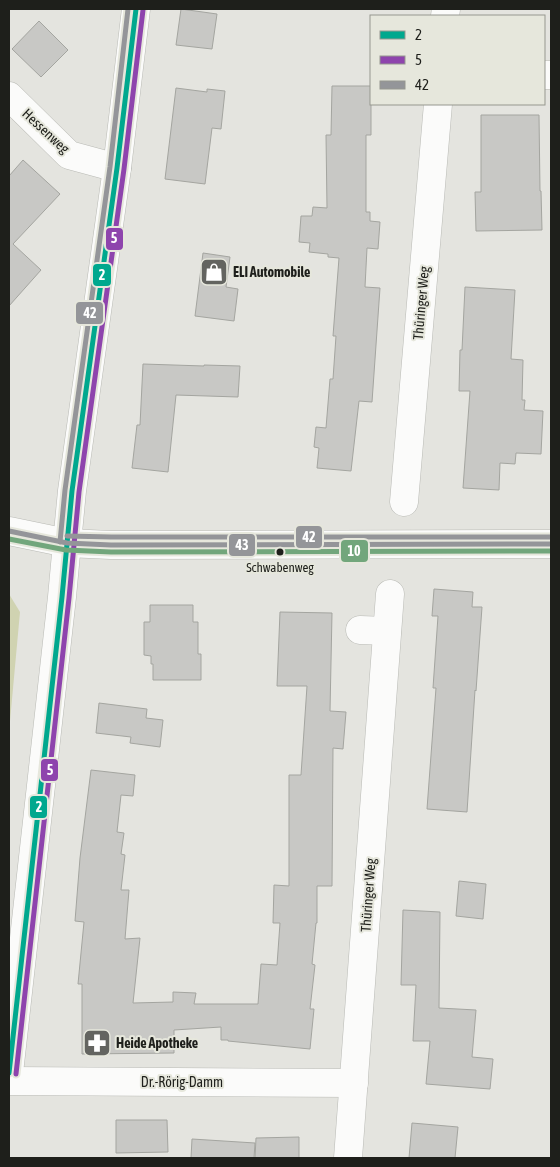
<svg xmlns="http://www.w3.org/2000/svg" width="560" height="1167" viewBox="0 0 560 1167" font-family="'Asap Condensed',sans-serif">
	<rect width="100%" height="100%" fill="#e4e4df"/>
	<polygon fill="#d0d3b1" points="9,594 20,612 9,732"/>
	<g fill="#c8c8c5" stroke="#a4a5a0">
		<polygon points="181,9 217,14 212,49 176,45"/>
		<polygon points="39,21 68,50 41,77 12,49"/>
		<polygon points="332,86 371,86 371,135 366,135 366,212 370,212 370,221 380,222 378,249 367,248 365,287 380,288 372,402 359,401 351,471 317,468 319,448 314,447 316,427 326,428 330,379 333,379 336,336 333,336 339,258 328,257 328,254 309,252 310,243 299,242 301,216 312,216 313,207 327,208 326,135 331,135"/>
		<polygon points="176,88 207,92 207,89 225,91 221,129 212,128 205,184 165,179"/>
		<polygon points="481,115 539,115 540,191 541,191 542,230 476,231 475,192 481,192"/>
		<polygon points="23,160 60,194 13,244 41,270 9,306 9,176"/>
		<polygon points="203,253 230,257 226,287 238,289 234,321 195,316"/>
		<polygon points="465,287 515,290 511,359 523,360 522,400 525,400 524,410 543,411 541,454 516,453 515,464 500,463 499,490 463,488 470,391 459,391 460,350 462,350"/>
		<polygon points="143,364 204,366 204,365 240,366 238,397 176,395 168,472 132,468 137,425 140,425"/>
		<polygon points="434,589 473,592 472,607 482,607 476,691 475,690 467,812 427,809 436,688 433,688 438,616 432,616"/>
		<polygon points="150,605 193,605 193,622 198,622 198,654 201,654 201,680 153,680 153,664 151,664 151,656 144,655 144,622 150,622"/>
		<polygon points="280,612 332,613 330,711 346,712 343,749 333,748 332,886 317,886 317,923 316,923 312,964 315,965 310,1009 314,1009 310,1049 228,1041 228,1040 221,1040 221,1027 174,1030 174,1053 82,1054 82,984 78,984 84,922 75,921 80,858 91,770 135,775 133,796 121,795 117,832 124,833 121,854 125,855 121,890 129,890 125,939 140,938 133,1003 173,1002 173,992 196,993 194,1004 258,1004 261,964 277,965 280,923 273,923 274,885 289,886 289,775 301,775 307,686 277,686"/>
		<polygon points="99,703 147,709 146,718 163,720 160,747 130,743 131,737 96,733"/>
		<polygon points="459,881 486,884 483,919 456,916"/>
		<polygon points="403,910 440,912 439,1008 476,1010 472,1057 493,1059 490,1089 426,1084 430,1041 413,1041 416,985 401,985"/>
		<polygon points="116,1120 167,1120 168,1152 116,1153"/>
		<polygon points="412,1123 458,1127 455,1158 409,1158"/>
		<polygon points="299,1137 299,1158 255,1158 256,1138"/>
		<polygon points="192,1139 255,1143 254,1158 191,1158"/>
	</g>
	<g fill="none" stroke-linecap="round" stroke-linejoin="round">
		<g stroke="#b9bab5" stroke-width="29">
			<g id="minor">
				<polyline points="445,16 446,9"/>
				<polyline points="544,75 551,75"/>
				<polyline points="9,96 69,155 117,168"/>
				<polyline points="404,502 438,104"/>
				<polyline points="9,531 67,543 111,545 551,544"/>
				<polyline points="360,630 387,631"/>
				<polyline points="9,1073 62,597 67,543 72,491 117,168 136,9"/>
				<polyline points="9,1081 354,1083"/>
				<polyline points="348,1158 390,594"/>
			</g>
		</g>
		<use href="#minor" stroke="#fbfbfa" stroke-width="28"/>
		<g stroke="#e6e7dc" stroke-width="9">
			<polyline id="bus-1" points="9,1073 62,597 72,491 117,168 136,9"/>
		</g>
		<g stroke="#e6e7dc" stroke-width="9">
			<polyline id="bus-2" points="16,1074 69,598 79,492 124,169 143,10"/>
		</g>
		<g stroke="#e6e7dc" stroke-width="9">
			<g id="bus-3">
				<polyline points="67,536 111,537 551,537"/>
				<polyline points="60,542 65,490 110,167 128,9"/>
			</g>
		</g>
		<g stroke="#e6e7dc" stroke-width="9">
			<polyline id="bus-4" points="9,531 67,543 111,545 551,544"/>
		</g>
		<g stroke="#e6e7dc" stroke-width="9">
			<polyline id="bus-5" points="9,539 66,550 111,552 551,551"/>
		</g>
		<use href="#bus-1" stroke="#00a88e" stroke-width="5"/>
		<use href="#bus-2" stroke="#8e44ad" stroke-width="5"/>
		<use href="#bus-3" stroke="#949599" stroke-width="5"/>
		<use href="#bus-4" stroke="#949599" stroke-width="5"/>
		<use href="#bus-5" stroke="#72a67c" stroke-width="5"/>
	</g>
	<defs>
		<g id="shop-square" transform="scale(1.4375)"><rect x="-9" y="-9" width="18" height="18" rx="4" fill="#636460" stroke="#e6e7dc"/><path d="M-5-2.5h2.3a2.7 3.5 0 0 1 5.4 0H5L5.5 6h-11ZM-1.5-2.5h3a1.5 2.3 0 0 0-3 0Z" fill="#fff"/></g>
		<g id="pharmacy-square" transform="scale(1.4375)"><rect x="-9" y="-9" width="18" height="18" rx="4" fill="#636460" stroke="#e6e7dc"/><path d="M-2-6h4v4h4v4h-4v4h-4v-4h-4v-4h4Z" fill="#fff"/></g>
	</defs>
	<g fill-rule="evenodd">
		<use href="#shop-square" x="214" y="272"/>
		<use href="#pharmacy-square" x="97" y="1043"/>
	</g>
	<circle fill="#1e1f1b" stroke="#e6e7dc" stroke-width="2" cx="280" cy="552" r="4.5"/>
	<g text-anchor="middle" stroke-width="4" stroke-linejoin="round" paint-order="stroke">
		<g font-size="13" fill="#1e1f1b" stroke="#e6e7dc">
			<text x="280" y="572">Schwabenweg</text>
		</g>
		<g font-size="14" fill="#1e1f1b" stroke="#e6e7dc">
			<text transform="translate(46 131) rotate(43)" y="5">Hessenweg</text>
			<text transform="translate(421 303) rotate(-85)" y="5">Thüringer Weg</text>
			<text transform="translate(368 895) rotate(-86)" y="5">Thüringer Weg</text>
			<text x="182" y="1087">Dr.-Rörig-Damm</text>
		</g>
		<g font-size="14" font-weight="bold" fill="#1e1f1b" stroke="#e6e7dc" text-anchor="start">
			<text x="233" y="277">ELI Automobile</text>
			<text x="116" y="1048">Heide Apotheke</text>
		</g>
	</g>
	<g stroke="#e6e7dc" stroke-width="2">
		<rect x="105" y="227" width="19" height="24" rx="5" fill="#8e44ad"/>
		<rect x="92" y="263" width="20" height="24" rx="5" fill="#00a88e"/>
		<rect x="75" y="301" width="29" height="24" rx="5" fill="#949599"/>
		<rect x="295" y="525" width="28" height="24" rx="5" fill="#949599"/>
		<rect x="228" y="533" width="28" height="24" rx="5" fill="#949599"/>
		<rect x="340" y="539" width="29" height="24" rx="5" fill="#72a67c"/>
		<rect x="40" y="758" width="19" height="24" rx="5" fill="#8e44ad"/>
		<rect x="29" y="795" width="19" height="24" rx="5" fill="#00a88e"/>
	</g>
	<g font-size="14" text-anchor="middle" font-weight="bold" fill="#fff">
		<text x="114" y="243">5</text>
		<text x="102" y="280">2</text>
		<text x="90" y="318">42</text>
		<text x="309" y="542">42</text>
		<text x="242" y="550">43</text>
		<text x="354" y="556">10</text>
		<text x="50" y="775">5</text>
		<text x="39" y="812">2</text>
	</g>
	<rect width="560" height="1167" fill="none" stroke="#1e1f1b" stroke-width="20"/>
	<rect x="370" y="15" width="175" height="90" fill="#e6e7dc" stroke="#96978f"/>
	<rect x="380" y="31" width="25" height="8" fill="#00a88e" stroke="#96978f"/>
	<text x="415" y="40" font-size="15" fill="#1e1f1b">2</text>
	<rect x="380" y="56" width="25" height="8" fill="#8e44ad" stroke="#96978f"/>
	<text x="415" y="65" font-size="15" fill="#1e1f1b">5</text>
	<rect x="380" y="81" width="25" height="8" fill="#949599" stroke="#96978f"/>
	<text x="415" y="90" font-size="15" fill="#1e1f1b">42</text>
</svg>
